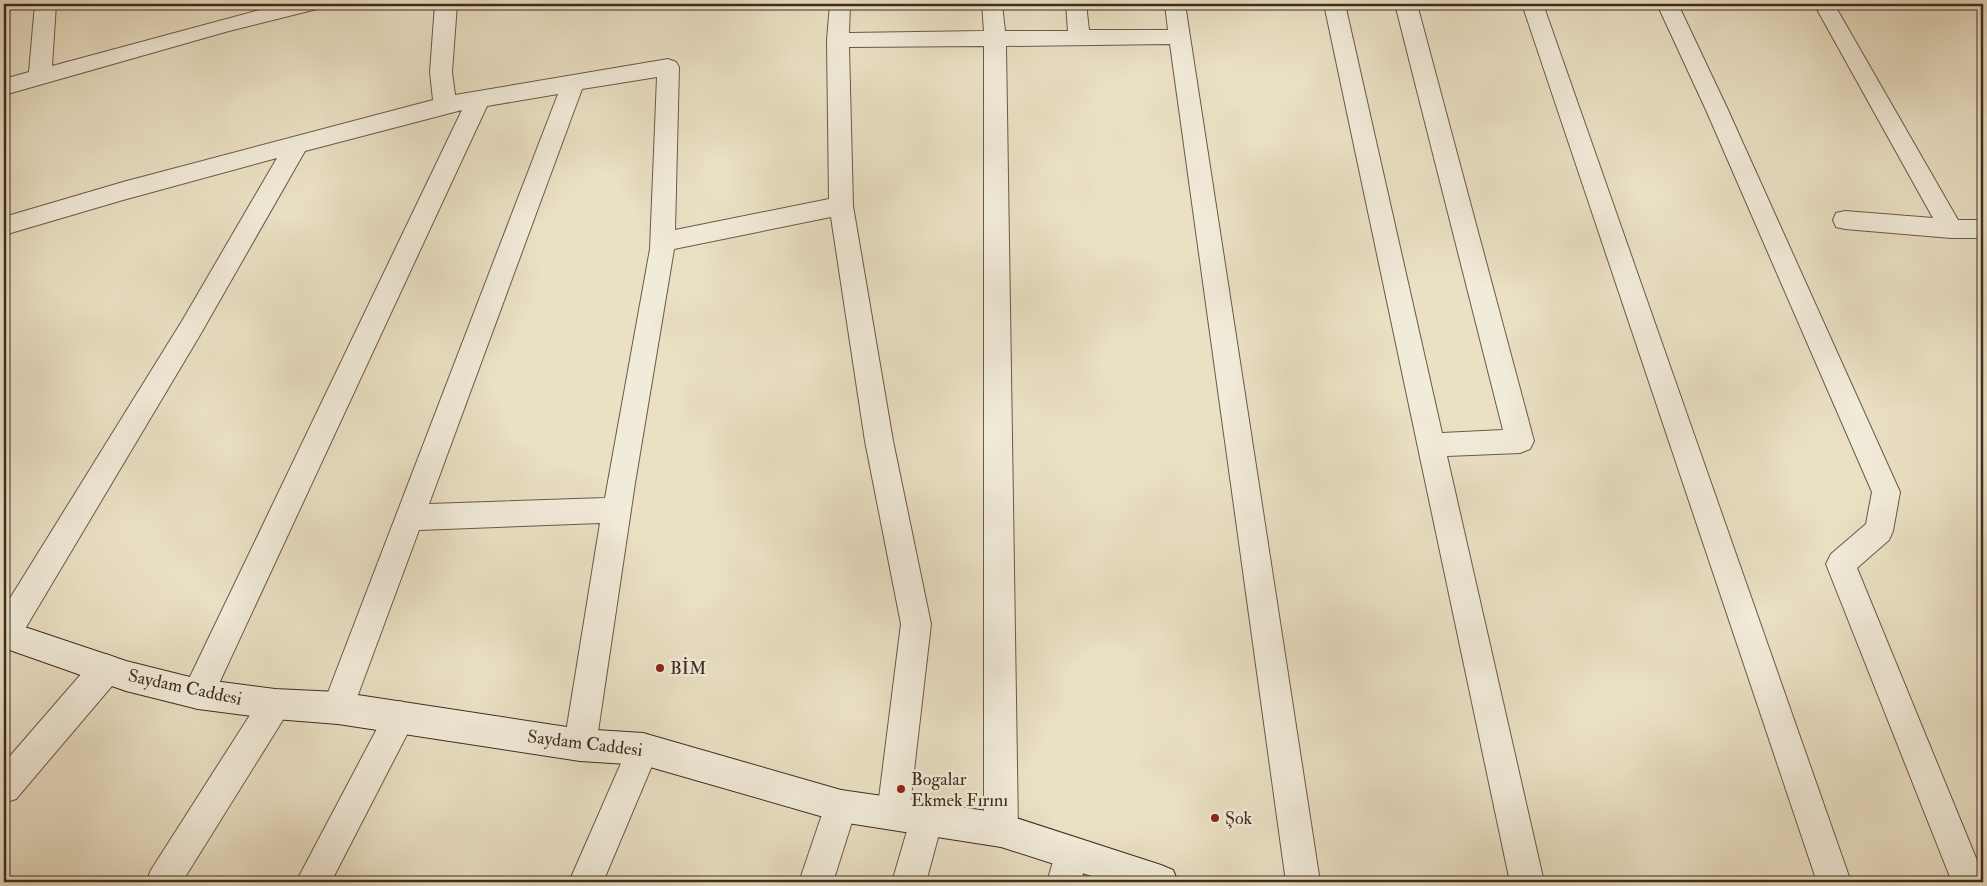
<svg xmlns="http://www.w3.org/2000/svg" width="1987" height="886" viewBox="0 0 1987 886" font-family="'IM FELL Double Pica',serif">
	<rect width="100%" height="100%" fill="#eae0c4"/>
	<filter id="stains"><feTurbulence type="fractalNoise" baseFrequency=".004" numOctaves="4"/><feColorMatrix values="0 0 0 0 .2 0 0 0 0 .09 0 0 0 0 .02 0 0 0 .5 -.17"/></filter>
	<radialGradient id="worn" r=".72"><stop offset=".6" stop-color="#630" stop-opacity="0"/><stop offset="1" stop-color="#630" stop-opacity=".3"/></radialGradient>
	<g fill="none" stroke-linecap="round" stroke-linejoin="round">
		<g stroke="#6a5949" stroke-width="2">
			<g id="minor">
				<polygon points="35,4 56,4 52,66 282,4 321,4 317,9 229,31 4,95 4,79 29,72"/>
				<path d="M435,4H457L452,72L455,95L668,59L676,62L679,67L675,230L829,199L827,40L830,4H850L849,33L984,31L982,4H1002L1005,31H1068L1066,4H1086L1089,30H1168L1165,4H1185L1320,882H1286L1170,44L1006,46L1018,830L1013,842L1001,847L989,842L984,830V46L849,47L853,206L893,441L931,624L909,814L905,826L893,830L881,826L877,814L901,624L865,441L831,217L674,249L635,483L596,745L591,756L580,761L569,756L564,745L600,523L419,530L349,719L338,724L327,719L322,708L558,94L487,106L209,705L198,709L187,705L182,694L187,683L462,110L305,151L200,335L16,644L4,648V608L182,321L277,158L123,200L4,235V217L123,182L433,100L430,72ZM657,77L650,249L605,498L429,504L582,89Z"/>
				<polygon points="1324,4 1345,4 1442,433 1503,430 1395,4 1417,4 1534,441 1530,449 1520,453 1447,456 1544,882 1510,882"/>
				<polygon points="1522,4 1543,4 1851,882 1817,882"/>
				<polygon points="1657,4 1678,4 1728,110 1900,492 1893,531 1889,540 1857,568 1983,875 1983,882 1952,882 1826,564 1831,554 1866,524 1872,492 1706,110"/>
				<polygon points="1814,4 1834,4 1958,220 1983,220 1983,238 1951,238 1845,229 1836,227 1833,220 1836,213 1845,211 1933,218"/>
				<polygon points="106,654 117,658 121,669 117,680 16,799 4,803 4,763 95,658"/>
				<polygon points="275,689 286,693 291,704 286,715 182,882 146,882 151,870 264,693"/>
				<polygon points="400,701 411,706 416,717 331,882 296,882 389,706"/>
				<polygon points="643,733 654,738 659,749 603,882 569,882 632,738"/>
				<polygon points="841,790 853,794 857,806 833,882 799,882 829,794"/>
				<polygon points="926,802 938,807 943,819 926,882 892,882 914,807"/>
				<polygon points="1071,836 1083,841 1088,853 1081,882 1047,882 1059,841"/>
			</g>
		</g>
		<g stroke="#3f2c20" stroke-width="2">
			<polygon id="secondary" points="4,620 126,661 198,679 275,689 338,692 580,729 643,733 841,790 1001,813 1161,865 1173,870 1178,882 1110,882 1001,847 841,822 643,765 580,761 338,724 275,719 198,709 126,691 4,648"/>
		</g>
		<use href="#minor" fill="#f1ebd9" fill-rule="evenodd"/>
		<use href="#secondary" fill="#f1ebd9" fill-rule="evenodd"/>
	</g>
	<g fill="#8f2418" stroke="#f1ebd9" stroke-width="2">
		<circle cx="660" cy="668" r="5"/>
		<circle cx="901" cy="789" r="5"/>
		<circle cx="1215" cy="818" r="5"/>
	</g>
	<g text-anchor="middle" stroke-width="5" stroke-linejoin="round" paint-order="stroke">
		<g font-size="18" fill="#3f2c20" stroke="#f1ebd9" text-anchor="start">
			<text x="670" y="674">BİM</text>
			<text x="911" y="785">Bogalar<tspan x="911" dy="21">Ekmek Fırını</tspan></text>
			<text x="1225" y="824">Şok</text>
		</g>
		<g font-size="18" fill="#3f2c20" stroke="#f1ebd9">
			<text transform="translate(185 687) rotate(12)" y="6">Saydam Caddesi</text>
			<text transform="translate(585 743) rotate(7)" y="6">Saydam Caddesi</text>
		</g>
	</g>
	<rect width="1987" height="886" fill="none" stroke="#eae0c4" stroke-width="20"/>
	<rect x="5" y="5" width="1977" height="876" fill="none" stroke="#3f2c20" stroke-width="2.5"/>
	<rect x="10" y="10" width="1967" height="866" fill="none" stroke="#3f2c20"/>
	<rect width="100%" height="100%" filter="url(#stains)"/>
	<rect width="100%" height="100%" fill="url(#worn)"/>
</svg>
